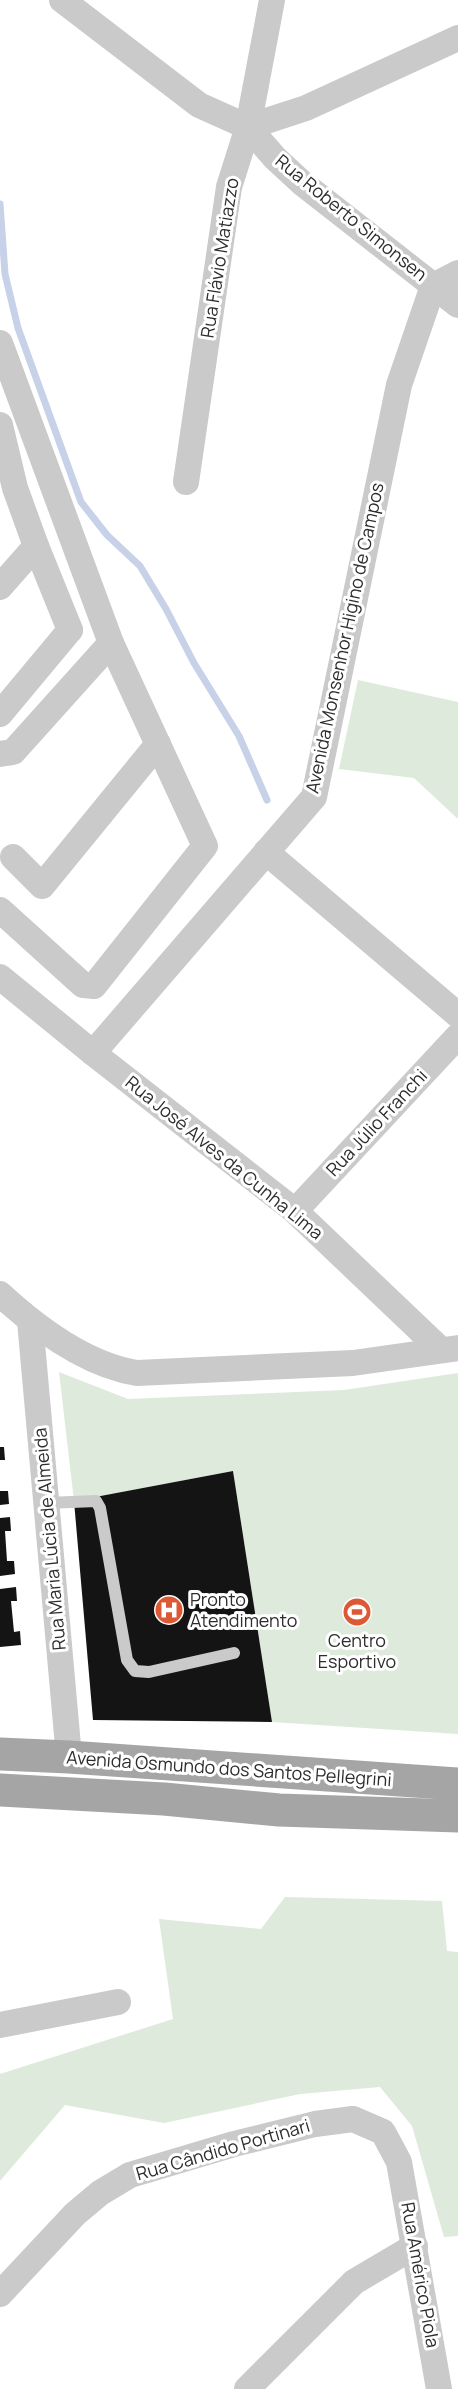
<svg xmlns="http://www.w3.org/2000/svg" width="458" height="2389" viewBox="0 0 458 2389" font-family="Manrope,sans-serif">
	<rect width="100%" height="100%" fill="#fff"/>
	<g fill="#deeadb">
		<polygon points="358,680 458,702 458,819 414,778 339,769"/>
		<polygon points="59,1372 128,1399 344,1390 458,1373 458,1734 272,1722 233,1471 74,1501"/>
		<polygon points="285,1897 442,1901 447,1951 458,1952 458,2236 444,2237 412,2126 380,2087 300,2094 164,2123 65,2105 0,2181 0,2074 173,2019 159,1919 261,1929"/>
	</g>
	<g fill="none" stroke-linecap="round" stroke-linejoin="round">
		<polyline stroke="#c7d2e9" stroke-width="7" points="0,204 5,274 18,328 81,502 107,535 140,566 166,609 194,663 239,736 267,800"/>
	</g>
	<g fill="#141414">
		<polygon points="0,1447 4,1447 5,1460 0,1460"/>
		<polygon points="233,1471 272,1722 93,1720 74,1501"/>
		<polygon points="0,1491 8,1491 9,1504 0,1505"/>
		<polygon points="10,1517 11,1531 5,1531 7,1561 14,1561 15,1574 0,1576 0,1518"/>
		<polygon points="16,1587 17,1601 11,1601 14,1632 20,1631 21,1645 0,1647 0,1589"/>
	</g>
	<g fill="none" stroke-linecap="round" stroke-linejoin="round">
		<polyline stroke="#cacaca" stroke-width="12" points="47,1503 96,1501 100,1508 127,1660 135,1671 149,1672 234,1653"/>
		<g stroke="#cacaca" stroke-width="26">
			<polyline points="62,0 199,105 248,127 275,158 302,183 458,305"/>
			<polyline points="248,127 306,108 458,38"/>
			<polyline points="0,343 111,643 205,846 94,986 83,985 0,910"/>
			<polyline points="0,425 15,488 36,546 70,630"/>
			<polyline points="186,482 229,187 248,127 272,0"/>
			<polyline points="0,587 36,546"/>
			<polyline points="0,714 70,630"/>
			<polyline points="0,754 13,752 111,643"/>
			<polyline points="266,852 458,1015"/>
			<polyline points="13,857 42,886 158,744"/>
			<polyline points="0,977 93,1053 295,1211 440,1349"/>
			<polyline points="93,1053 314,797 399,385 433,286 458,273"/>
			<polyline points="295,1211 458,1036"/>
			<path d="M0,1294C37,1328 87,1365 137,1373L353,1363L458,1348"/>
			<polyline points="30,1321 69,1757"/>
			<polyline points="0,2025 118,2002"/>
			<polyline points="0,2294 75,2214 100,2193 130,2175 234,2144 315,2124 353,2119 383,2132 399,2162 439,2389"/>
			<polyline points="247,2389 354,2282 415,2246"/>
		</g>
		<g stroke="#a5a5a5" stroke-width="33">
			<polyline points="0,1754 69,1757 458,1784"/>
			<polyline points="0,1790 164,1799 279,1810 458,1816"/>
		</g>
	</g>
	<defs>
		<g id="hospital-disc" transform="scale(1.5)"><circle r="9.5" fill="#dd5935" stroke="#fff"/><path d="M-5-5h3v3.5h4V-5h3V5h-3V1.5h-4V5h-3Z" fill="#fff"/></g>
		<g id="stadium-disc" transform="scale(1.5)"><circle r="9.5" fill="#dd5935" stroke="#fff"/><path d="M0-5a6.5 5 0 1 0 0 10a6.5 5 0 1 0 0-10ZM-3.5-1.8h7v3.6h-7Z" fill="#fff"/></g>
	</defs>
	<g fill-rule="evenodd">
		<use href="#hospital-disc" x="169" y="1610"/>
		<use href="#stadium-disc" x="357" y="1612"/>
	</g>
	<g text-anchor="middle" stroke-width="6" stroke-linejoin="round" paint-order="stroke">
		<g font-size="18" fill="#2d2d2d" stroke="#fff">
			<text transform="translate(351 218) rotate(39)" y="6">Rua Roberto Simonsen</text>
			<text transform="translate(220 258) rotate(-81)" y="6">Rua Flávio Matiazzo</text>
			<text transform="translate(345 638) rotate(-78)" y="6">Avenida Monsenhor Higino de Campos</text>
			<text transform="translate(377 1123) rotate(-47)" y="6">Rua Júlio Franchi</text>
			<text transform="translate(224 1158) rotate(39)" y="6">Rua José Alves da Cunha Lima</text>
			<text transform="translate(50 1539) rotate(-95)" y="6">Rua Maria Lúcia de Almeida</text>
			<text transform="translate(229 1769) rotate(4)" y="6">Avenida Osmundo dos Santos Pellegrini</text>
			<text transform="translate(223 2150) rotate(-16)" y="6">Rua Cândido Portinari</text>
			<text transform="translate(420 2275) rotate(80)" y="6">Rua Américo Piola</text>
		</g>
		<g font-size="18" fill="#2d2d2d" stroke="#fff" text-anchor="start">
			<text x="190" y="1606">Pronto<tspan x="190" dy="21">Atendimento</tspan></text>
			<text x="357" y="1647" text-anchor="middle">Centro<tspan x="357" dy="21">Esportivo</tspan></text>
		</g>
	</g>
</svg>
